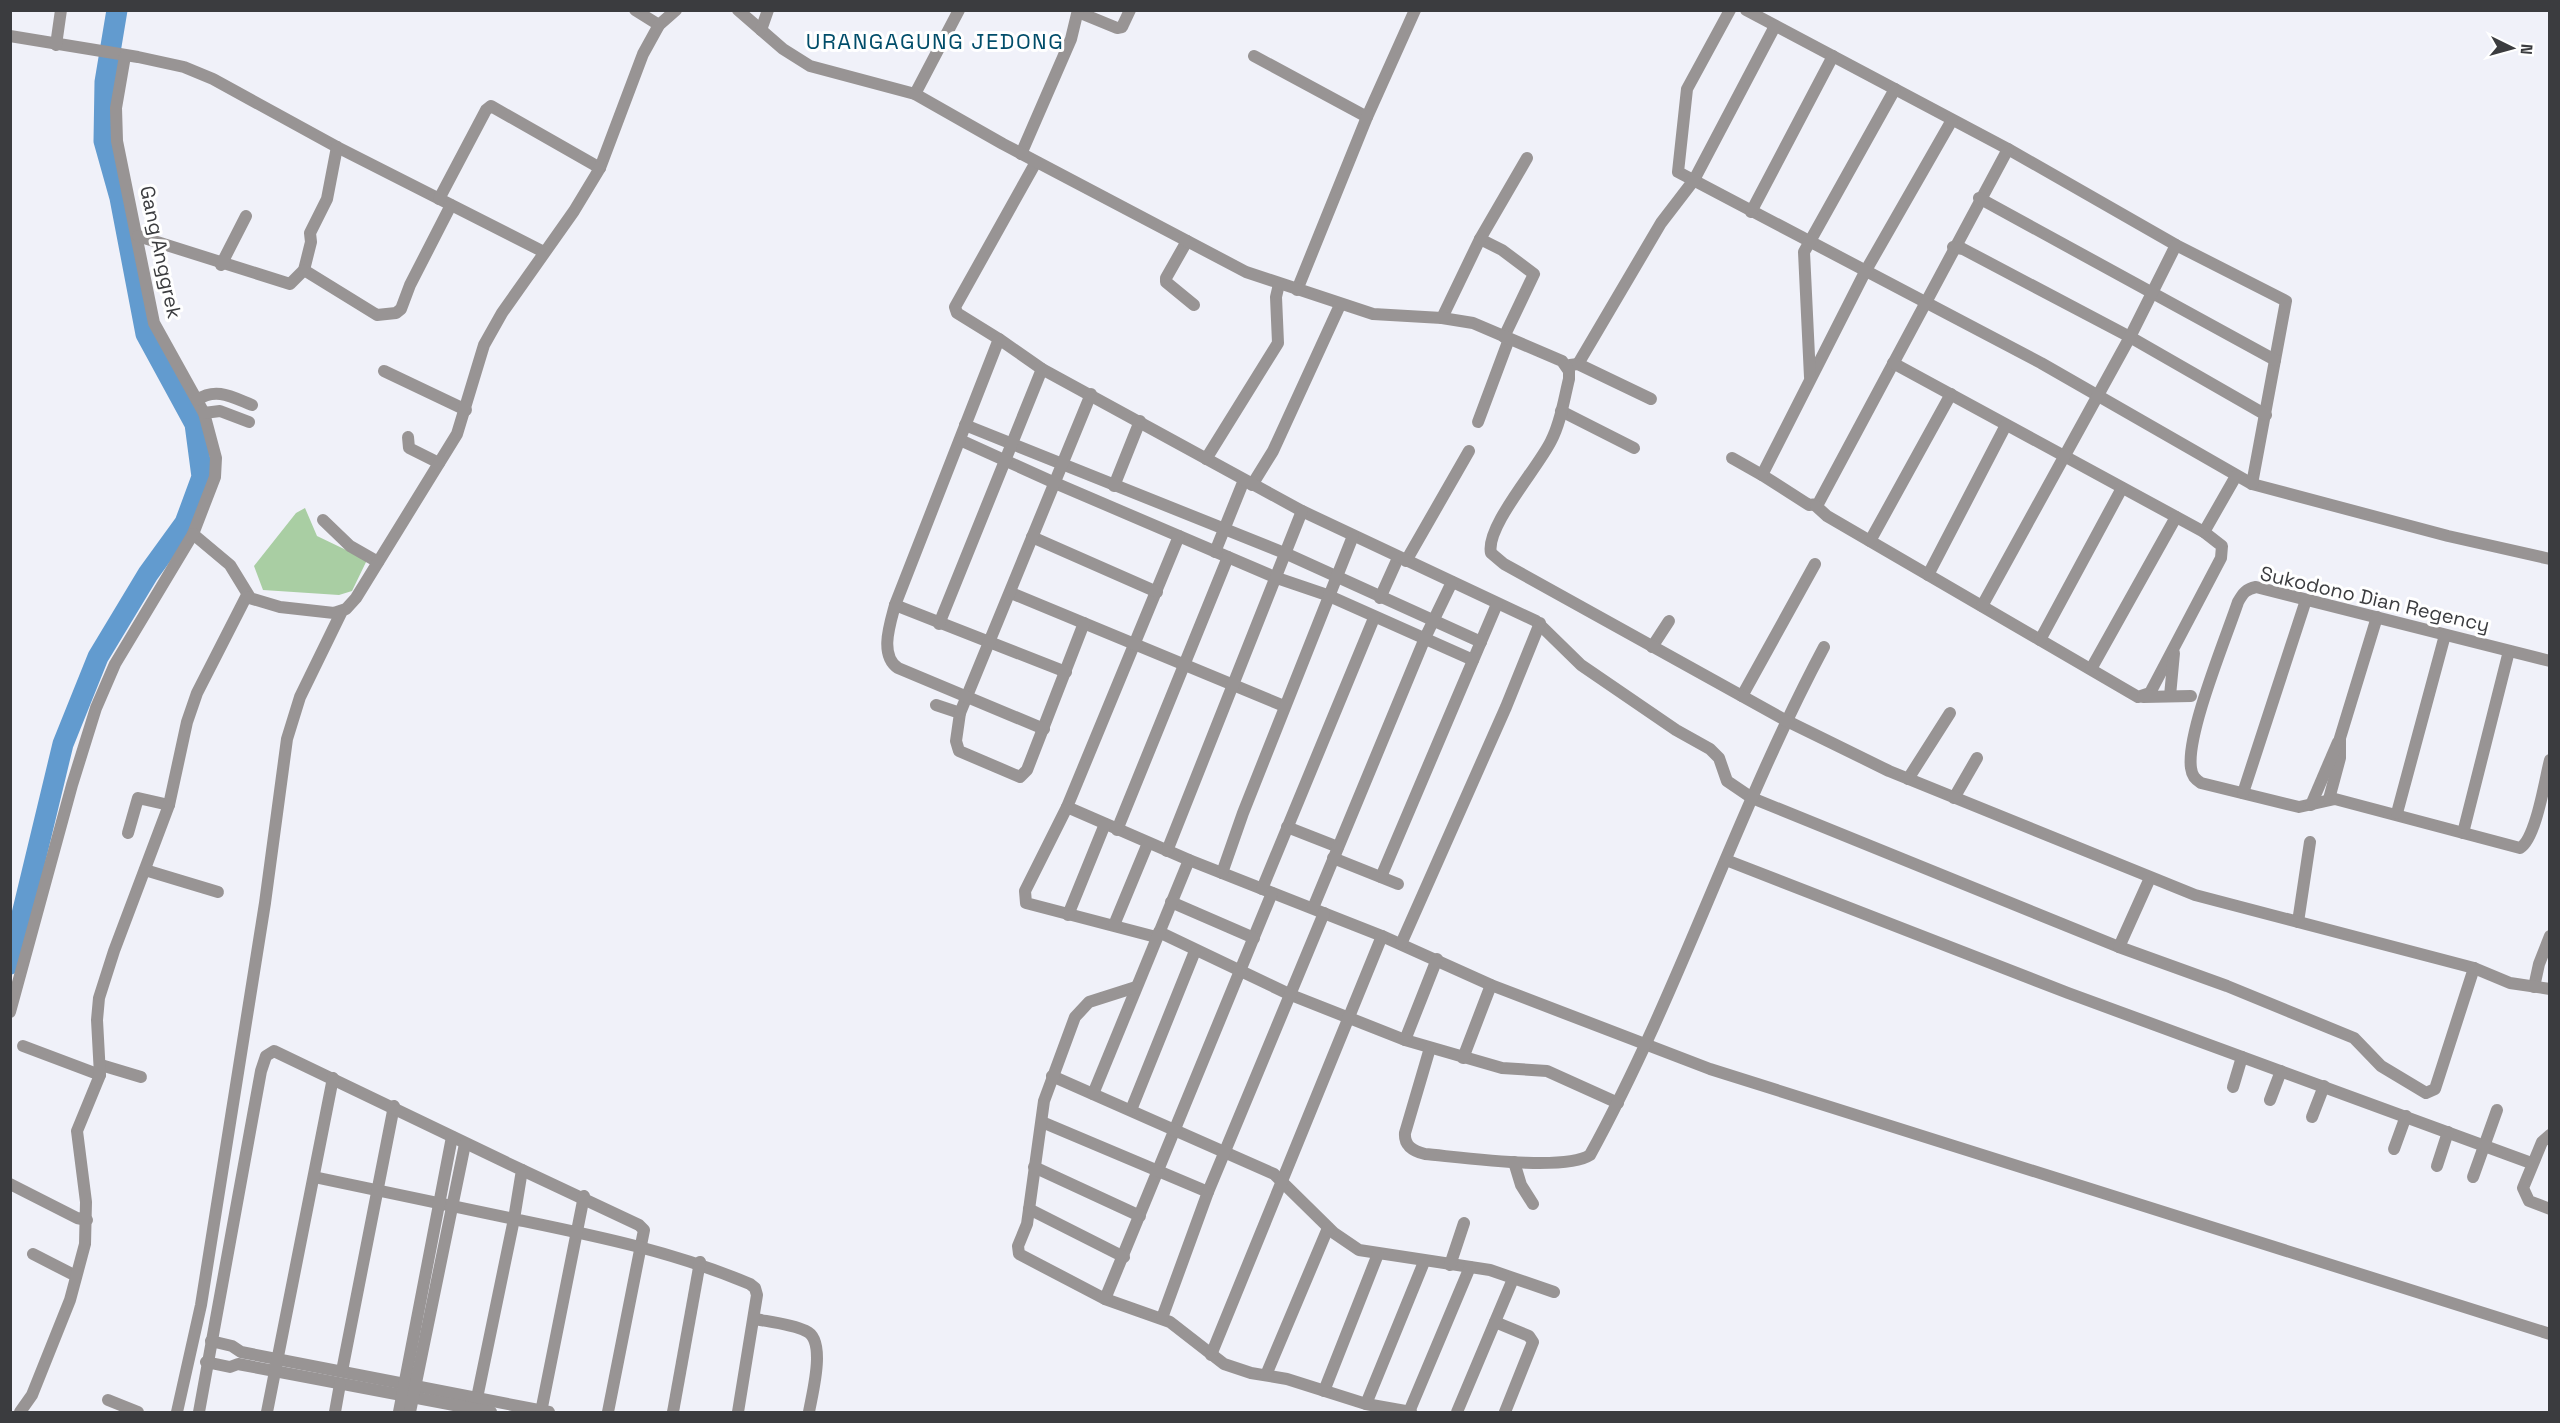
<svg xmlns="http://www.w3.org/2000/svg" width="2560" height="1423" viewBox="0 0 2560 1423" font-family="'Space Grotesk',sans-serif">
	<rect width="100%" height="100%" fill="#f0f1f9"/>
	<polygon fill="#a9cea3" points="305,508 317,536 367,560 352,591 339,595 263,590 254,566 296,513"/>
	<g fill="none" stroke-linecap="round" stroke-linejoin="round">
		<polyline stroke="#629bcf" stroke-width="21" points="10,964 63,744 98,657 148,574 185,523 202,477 195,424 146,334 120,198 104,141 105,82 117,10"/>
		<g stroke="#989494" stroke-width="12">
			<polyline points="635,10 659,25"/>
			<polyline points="1730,10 1687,89 1678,172 2041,363 2252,484 2448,536 2550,559"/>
			<polyline points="1746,10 2008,149 2176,245 2286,301 2252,484"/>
			<polyline points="1078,12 1117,28 1122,27 1130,10"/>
			<polyline points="10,36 138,57 184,67 213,79 337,147 544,252"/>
			<polyline points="56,45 61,10"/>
			<polyline points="125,56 116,108 117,141 154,323 204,413 216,458 215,477 193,534 230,565 249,596"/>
			<polyline points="1254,56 1367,117"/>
			<polyline points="915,94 959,10"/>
			<polyline points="1952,120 1865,272 1762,475 1809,505 1818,504 2008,149"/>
			<polyline points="1021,154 1071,39 1078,10"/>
			<polyline points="1979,198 2275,360"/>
			<polyline points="439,199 486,110 491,106 600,168"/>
			<polyline points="1751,212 1833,56"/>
			<polyline points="138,236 290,284 304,270 311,242 310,233 327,199 337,147"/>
			<polyline points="1480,239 1502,250 1534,274 1504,337"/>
			<polyline points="1187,241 1166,278 1166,282 1194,305"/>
			<polyline points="1953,247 1963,249 2130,337 2266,415"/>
			<polyline points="221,265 246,216"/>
			<polyline points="304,270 377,315 396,313 401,309 410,285 451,205"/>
			<polyline points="1297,290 1367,117 1415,10"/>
			<polyline points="1442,318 1480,239 1527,158"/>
			<polyline points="999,339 957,313 955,307 1036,162"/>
			<polyline points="1578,364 1661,223 1694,180 1775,26"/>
			<polyline points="1570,365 1578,364 1651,399"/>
			<polyline points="384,371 466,410"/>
			<polyline points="1810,377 1804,252 1895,89"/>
			<path d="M197,400C216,387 232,397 252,405"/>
			<polyline points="1561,411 1634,448"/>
			<polyline points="204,413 220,411 249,422"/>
			<polyline points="1478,422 1509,339"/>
			<polyline points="965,425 1287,554 1481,642"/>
			<polyline points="408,437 409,448 439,463"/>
			<polyline points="960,440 1055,483 1277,578 1327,595 1473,660"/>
			<polyline points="1732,458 1762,475"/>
			<polyline points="1206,459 1278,343 1276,297 1279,284"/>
			<polyline points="1252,485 1273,451 1340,305"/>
			<polyline points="1114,486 1140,421"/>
			<polyline points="1816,506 1827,516 2138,697 2150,693 2221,558 2222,546 2204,532 1893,363"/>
			<polyline points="323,520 350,546 378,562"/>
			<polyline points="2204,532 2236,476"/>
			<polyline points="1179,536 1067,807 1189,860 1382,936 1491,985 1710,1069 2550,1334"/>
			<polyline points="1032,537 1157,592"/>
			<polyline points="1870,541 1951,394"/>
			<polyline points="1215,552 1244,480"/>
			<polyline points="1406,561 1469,451"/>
			<polyline points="1928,575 2006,425"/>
			<polyline points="1011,593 1284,706"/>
			<polyline points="1380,598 1398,558"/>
			<polyline points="895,605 1066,672"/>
			<polyline points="1982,606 2130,337 2176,245"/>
			<polyline points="939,624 1042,369"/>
			<polyline points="2040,640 2122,488"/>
			<polyline points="1652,647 1669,621"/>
			<path d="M2550,661L2256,587C2246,589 2243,593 2238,602C2226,638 2186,734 2191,768C2192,776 2195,779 2201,783L2299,807L2335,799L2520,848C2536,839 2545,779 2550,760"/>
			<polyline points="2091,669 2176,517"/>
			<polyline points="1742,696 1815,564"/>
			<polyline points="2170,696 2174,653"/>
			<polyline points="2143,697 2191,696"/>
			<polyline points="936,705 960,713 956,741 959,751 1020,777 1027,770 1084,623"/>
			<polyline points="960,713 1091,394"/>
			<path d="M1044,729L898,668C879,655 890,624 895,605L999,339L1042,369L1302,511L1536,621L1581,665L1676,730L1710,749L1719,758L1727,781L1752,798L2119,947L2227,986L2354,1038L2381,1066L2426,1093L2435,1089L2474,968"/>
			<polyline points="1908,779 1950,713"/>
			<polyline points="2243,793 2306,600"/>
			<polyline points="1954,798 1977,758"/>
			<polyline points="2329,799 2340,758 2340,738 2377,617"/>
			<polyline points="2311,805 2338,742"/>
			<polyline points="1067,807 1025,891 1026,903 1156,937"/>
			<polyline points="2397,813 2445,635"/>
			<polyline points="1287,827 1338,847"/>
			<polyline points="1117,830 1228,557"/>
			<polyline points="128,833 138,798 169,805"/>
			<polyline points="2463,833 2509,651"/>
			<polyline points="1167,851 1302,511"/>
			<polyline points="1333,858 1398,884"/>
			<polyline points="1726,860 2068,993 2531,1163"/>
			<polyline points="145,870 218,892"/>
			<polyline points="1222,873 1243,813 1353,536"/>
			<polyline points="1381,877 1497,604"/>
			<polyline points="1262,889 1374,618"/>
			<polyline points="1272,893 1105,1299 1170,1322 1224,1364 1251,1373 1287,1379 1366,1404 1411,1412"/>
			<polyline points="1171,902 1254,938"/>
			<polyline points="1313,908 1425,638 1452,582"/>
			<polyline points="1068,915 1105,824"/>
			<polyline points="2298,922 2310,842"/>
			<polyline points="1114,925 1148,843"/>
			<polyline points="1159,932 1291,995 1405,1040 1502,1068 1547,1071 1618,1103"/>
			<polyline points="1401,944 1506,707 1540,623"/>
			<polyline points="2119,947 2150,878"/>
			<polyline points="2534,987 2539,964 2550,936"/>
			<polyline points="10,1012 72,785 96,708 115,664 193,534"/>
			<polyline points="1405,1040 1437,959"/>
			<polyline points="23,1046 100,1075"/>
			<path d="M1430,1048L1405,1133C1404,1146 1413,1151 1425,1154C1459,1157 1564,1172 1590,1155C1680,991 1736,812 1824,647"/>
			<polyline points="1463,1058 1491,985"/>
			<polyline points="101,1065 141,1077"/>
			<polyline points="1052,1076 1274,1174 1334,1233 1359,1250 1490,1270 1554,1292"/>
			<polyline points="2233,1087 2242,1057"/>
			<polyline points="1093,1094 1189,860"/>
			<polyline points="2270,1100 2281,1071"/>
			<polyline points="1131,1110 1195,951"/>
			<polyline points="2312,1117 2324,1086"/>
			<polyline points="1042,1122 1208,1192"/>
			<polyline points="2550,1135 2542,1142 2523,1188 2529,1201 2550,1209"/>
			<polyline points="2394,1149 2406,1116"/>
			<polyline points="1514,1162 1521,1185 1533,1204"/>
			<polyline points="2437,1166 2448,1132"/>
			<polyline points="1034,1167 1140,1216"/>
			<polyline points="522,1170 639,1225 644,1230 608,1412"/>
			<polyline points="314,1177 514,1219 477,1398"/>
			<polyline points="2473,1177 2497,1110"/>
			<polyline points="10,1184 77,1218 87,1220"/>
			<polyline points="1029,1209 1124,1257"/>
			<polyline points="33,1254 76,1276"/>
			<polyline points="1450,1265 1464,1223"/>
			<polyline points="1105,1299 1019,1254 1018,1246 1027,1224 1044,1101 1075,1017 1089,1002 1136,987"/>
			<polyline points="1162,1318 1208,1192 1324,913"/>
			<path d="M755,1319C771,1322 791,1324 806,1331C827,1340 812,1394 809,1412"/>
			<polyline points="1495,1322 1529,1336 1533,1342 1505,1412"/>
			<polyline points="211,1341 232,1346 241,1352 549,1412"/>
			<polyline points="1211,1355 1382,936"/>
			<polyline points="206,1362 230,1367 238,1364 491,1412"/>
			<polyline points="342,1371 394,1106"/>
			<polyline points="1266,1375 1328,1228"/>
			<polyline points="1324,1391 1378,1254"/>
			<polyline points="108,1400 138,1412"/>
			<polyline points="1366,1404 1424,1262"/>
			<polyline points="177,1412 201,1305 265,903 287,739 300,697 341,613"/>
			<path d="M199,1412L261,1071L266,1056L274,1051L522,1170L514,1219C596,1236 672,1251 750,1284L755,1288L757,1295L738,1412"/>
			<polyline points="267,1412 333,1078"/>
			<polyline points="335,1412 340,1384"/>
			<polyline points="399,1412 452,1137"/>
			<polyline points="410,1412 465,1144"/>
			<polyline points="541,1412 584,1196"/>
			<polyline points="673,1412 700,1262"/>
			<polyline points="1409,1412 1470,1267"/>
			<polyline points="1457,1412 1513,1279"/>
		</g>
		<g stroke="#989494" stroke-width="12">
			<path d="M738,10L783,49L810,66L915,94L1003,144L1246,272L1373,314L1442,318L1473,323L1562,361L1569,371V379C1564,399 1561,422 1551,441C1538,468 1485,527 1491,553L1504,564L1785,720L1889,771L2195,895L2474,968L2510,983L2550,989"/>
			<polyline points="761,30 768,10"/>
			<polyline points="20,1412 32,1395 70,1300 85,1244 86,1202 77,1131 100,1075 97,1020 99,998 114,951 169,805 187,722 197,693 246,597 280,607 334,613 346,609 356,598 457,434 484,345 502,313 574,211 600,168 643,54 659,25 676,10"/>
		</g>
	</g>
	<g text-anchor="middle" stroke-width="6" stroke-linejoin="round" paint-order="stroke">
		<g font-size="20" fill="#3b3c3f" stroke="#fff">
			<text transform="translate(161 252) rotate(78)" y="7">Gang Anggrek</text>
			<text transform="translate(2375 599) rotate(13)" y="7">Sukodono Dian Regency</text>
		</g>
		<g font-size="22" letter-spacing="1.5" fill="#014d6a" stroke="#fff">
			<text x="935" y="49">URANGAGUNG JEDONG</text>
		</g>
	</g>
	<rect width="2560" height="1423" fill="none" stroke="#3b3c3f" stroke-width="24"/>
	<g transform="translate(2512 48) rotate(95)" stroke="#ffffff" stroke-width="4.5" paint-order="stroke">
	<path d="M0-4.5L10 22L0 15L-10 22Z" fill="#3b3c3f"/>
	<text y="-9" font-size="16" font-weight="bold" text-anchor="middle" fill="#3b3c3f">N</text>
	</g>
</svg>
